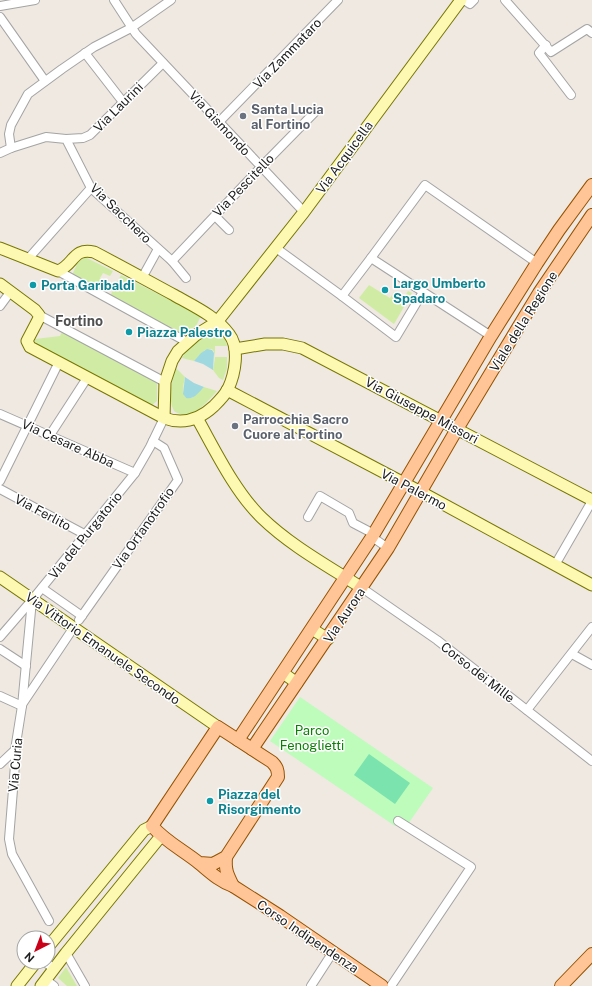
<svg xmlns="http://www.w3.org/2000/svg" width="592" height="986" viewBox="0 0 592 986" font-family="'Public Sans',sans-serif">
	<rect width="100%" height="100%" fill="#efe9e2"/>
	<g fill="#d0eca4">
		<polygon points="84,258 87,258 113,271 110,276 103,273 100,278 108,282 102,291 72,275 78,262"/>
		<polygon points="121,275 201,316 196,326 183,334 110,296"/>
		<polygon points="369,285 390,298 394,292 401,297 405,296 408,291 412,293 394,324 359,298"/>
		<polygon points="62,332 157,381 157,401 152,405 36,344 35,341 35,339 60,336"/>
		<path d="M216,333C223,334 226,339 227,346H215V357H227V368L223,380L219,378L213,370C214,363 217,355 212,349L205,350L194,361L182,358C189,346 202,334 216,333Z"/>
		<path d="M176,368L185,377C184,383 181,392 186,398H192L204,387L217,391C207,402 191,423 174,411C167,397 172,382 176,368Z"/>
		<polygon points="66,967 77,986 67,986 58,978"/>
	</g>
	<polygon fill="#befcbb" points="300,697 433,788 408,824 399,819 395,826 270,741"/>
	<polygon fill="#7be3ae" points="369,754 410,783 395,804 354,775"/>
	<g fill="#9fd9df">
		<polygon points="207,349 212,350 214,353 213,370 203,364 194,361 201,353"/>
		<path d="M185,377L194,383L204,387C199,392 194,400 186,398L183,394Z"/>
	</g>
	<g fill="none" stroke-linecap="round" stroke-linejoin="round">
		<g stroke="#a4a4a4" stroke-width="10">
			<g id="street">
				<polyline points="114,0 136,34 304,212"/>
				<polyline points="464,0 470,4 474,0"/>
				<polyline points="505,0 551,52 587,29 592,33"/>
				<polyline points="0,6 35,0"/>
				<polyline points="0,17 45,81"/>
				<polyline points="546,45 539,53 571,95"/>
				<polyline points="85,53 123,102"/>
				<polyline points="219,122 338,0"/>
				<polyline points="66,139 83,138 90,135 163,63"/>
				<polyline points="11,148 9,134 11,125 28,94 62,69 94,47 131,28 171,0"/>
				<polyline points="0,153 11,148 46,137 66,139 91,188 172,261 186,278"/>
				<polyline points="215,216 229,230"/>
				<polyline points="276,248 342,296"/>
				<polyline points="371,258 425,185 537,263"/>
				<polyline points="27,260 91,188"/>
				<polyline points="172,261 261,167 316,111"/>
				<polyline points="58,271 187,342"/>
				<polyline points="142,278 158,249"/>
				<polyline points="423,292 396,337 342,296 371,258 491,336"/>
				<polyline points="0,306 11,291"/>
				<polyline points="39,315 165,382"/>
				<polyline points="0,414 135,473"/>
				<polyline points="50,435 87,378"/>
				<polyline points="0,481 59,362"/>
				<polyline points="0,489 86,535"/>
				<polyline points="308,517 320,496 349,513 353,523 374,534"/>
				<polyline points="372,537 388,548"/>
				<polyline points="555,565 592,501"/>
				<polyline points="42,588 82,616"/>
				<polyline points="362,588 437,640 592,761"/>
				<polyline points="32,600 22,706 15,750 15,765 9,839 12,854 49,921"/>
				<polyline points="79,620 178,480 164,448 153,441"/>
				<polyline points="0,637 32,600 135,473 150,447 164,418"/>
				<polyline points="0,649 26,666"/>
				<polyline points="572,654 592,665"/>
				<polyline points="0,696 22,706"/>
				<polyline points="23,703 70,633"/>
				<polyline points="527,710 592,627"/>
				<polyline points="0,764 15,750"/>
				<polyline points="66,953 85,986"/>
				<polyline points="45,962 54,969"/>
				<polyline points="46,980 54,986"/>
				<polyline points="311,986 333,952"/>
				<polyline points="391,986 471,867 398,821"/>
			</g>
		</g>
		<g stroke="#787600" stroke-width="13">
			<g id="secondary">
				<path d="M0,248L58,271C74,265 73,247 94,252C121,266 148,281 174,295C193,306 216,316 229,334C240,348 235,374 228,389C225,395 219,401 214,406C199,420 183,425 164,418L30,347L27,341L39,318V315L35,310L0,284"/>
				<polyline points="235,349 265,344 283,344 302,348 592,500"/>
				<polyline points="227,390 421,492 592,585"/>
				<polyline points="164,418 165,382 172,361 178,351 196,335 217,322 304,212 461,0"/>
				<path d="M197,418C215,450 235,492 262,518C291,546 328,566 362,588"/>
				<polyline points="0,577 218,727"/>
				<polyline points="312,629 328,639"/>
				<polyline points="283,673 297,683"/>
				<polyline points="48,947 144,830 152,826"/>
				<polyline points="17,986 36,962"/>
				<polyline points="41,986 66,953 161,836"/>
			</g>
		</g>
		<g stroke="#965200" stroke-width="14">
			<g id="primary">
				<polyline points="238,740 372,537 491,336 537,263 559,230 592,185"/>
				<polyline points="252,749 388,548 457,429 539,293 592,215"/>
				<path d="M226,857C225,870 227,874 233,886"/>
				<path d="M200,863L213,864L226,857L278,777C278,770 277,767 272,762L218,727L152,826C166,842 183,850 199,863C210,872 219,881 233,886L280,916L382,986"/>
				<polyline points="561,986 592,954"/>
			</g>
		</g>
		<use href="#street" stroke="#fff" stroke-width="8"/>
		<use href="#secondary" stroke="#fdf8b2" stroke-width="11"/>
		<use href="#primary" stroke="#ffc597" stroke-width="12"/>
	</g>
	<g fill="#6b7280" stroke="#fff" stroke-width="1.5">
		<circle cx="243" cy="116" r="4"/>
		<circle cx="235" cy="426" r="4"/>
	</g>
	<g fill="#0f9aa8" stroke="#fff" stroke-width="1.5">
		<circle cx="33" cy="285" r="4"/>
		<circle cx="385" cy="290" r="4"/>
		<circle cx="129" cy="332" r="4"/>
		<circle cx="210" cy="801" r="4"/>
	</g>
	<g text-anchor="middle" stroke-width="3" stroke-linejoin="round" paint-order="stroke">
		<g font-size="13" fill="#1d1d1d" stroke="#fff">
			<text transform="translate(287 53) rotate(-46)" y="5">Via Zammataro</text>
			<text transform="translate(118 107) rotate(-45)" y="5">Via Laurini</text>
			<text transform="translate(220 123) rotate(47)" y="5">Via Gismondo</text>
			<text transform="translate(344 157) rotate(-54)" y="5">Via Acquicella</text>
			<text transform="translate(243 185) rotate(-46)" y="5">Via Pescitello</text>
			<text transform="translate(121 213) rotate(44)" y="5">Via Sacchero</text>
			<text transform="translate(523 321) rotate(-58)" y="5">Viale della Regione</text>
			<text transform="translate(422 410) rotate(28)" y="5">Via Giuseppe Missori</text>
			<text transform="translate(68 443) rotate(24)" y="5">Via Cesare Abba</text>
			<text transform="translate(414 489) rotate(28)" y="5">Via Palermo</text>
			<text transform="translate(43 512) rotate(28)" y="5">Via Ferlito</text>
			<text transform="translate(143 528) rotate(-55)" y="5">Via Orfanotrofio</text>
			<text transform="translate(85 535) rotate(-51)" y="5">Via del Purgatorio</text>
			<text transform="translate(344 615) rotate(-56)" y="5">Via Aurora</text>
			<text transform="translate(103 648) rotate(35)" y="5">Via Vittorio Emanuele Secondo</text>
			<text transform="translate(478 672) rotate(38)" y="5">Corso dei Mille</text>
			<text transform="translate(15 765) rotate(-85)" y="5">Via Curia</text>
			<text transform="translate(308 936) rotate(34)" y="5">Corso Indipendenza</text>
		</g>
		<g font-size="13" font-weight="bold" fill="#5b616d" stroke="#fff" text-anchor="start">
			<text x="251" y="114">Santa Lucia<tspan x="251" dy="15">al Fortino</tspan></text>
			<text x="243" y="424">Parrocchia Sacro<tspan x="243" dy="15">Cuore al Fortino</tspan></text>
		</g>
		<g font-size="13" font-weight="bold" fill="#0d838f" stroke="#fff" text-anchor="start">
			<text x="393" y="288">Largo Umberto<tspan x="393" dy="15">Spadaro</tspan></text>
			<text x="41" y="290">Porta Garibaldi</text>
			<text x="137" y="337">Piazza Palestro</text>
			<text x="218" y="799">Piazza del<tspan x="218" dy="15">Risorgimento</tspan></text>
		</g>
		<g font-size="13" fill="#0a8105" stroke="#fff">
			<text x="312" y="735">Parco<tspan x="312" dy="15">Fenoglietti</tspan></text>
		</g>
		<g font-size="14" font-weight="bold" fill="#505050" stroke="#fff">
			<text x="79" y="326">Fortino</text>
		</g>
	</g>
	<g transform="translate(36 950) rotate(222)"><circle r="19" fill="#ffffff" stroke="#a5a5a5"/>
	<path d="M0-3L7 15L0 10L-7 15Z" fill="#ca0018"/>
	<text y="-6" font-size="11" font-weight="bold" text-anchor="middle" fill="#1d1d1d">N</text>
	</g>
</svg>
